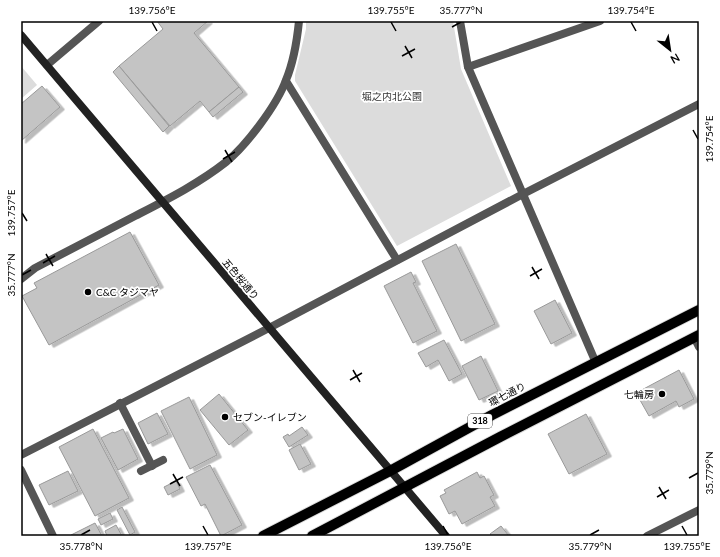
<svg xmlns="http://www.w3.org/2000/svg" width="720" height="557" viewBox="0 0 720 557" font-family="Lato,'Noto Sans JP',sans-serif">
	<defs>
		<filter id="shadow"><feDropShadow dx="4.5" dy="2.5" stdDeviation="0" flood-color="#0004"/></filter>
	</defs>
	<rect width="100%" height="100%" fill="#fff"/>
	<g fill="#dcdcdc">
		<polygon points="306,21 453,21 461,69 511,186 397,246 295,81 295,75 306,29"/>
		<polygon points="21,66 37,85 21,99"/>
	</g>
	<g fill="#c4c4c4" stroke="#999" filter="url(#shadow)">
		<polygon points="157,21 208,21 194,33 239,87 209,112 200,101 170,126 119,66 163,29"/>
		<polygon points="119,66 169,126 163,132 113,72"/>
		<polygon points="42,86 60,107 21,141 21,104"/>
		<polygon points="239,87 243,92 213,117 209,112"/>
		<polygon points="130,232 159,285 49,345 22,296 37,288 34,283"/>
		<polygon points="456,244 495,324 461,341 422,261"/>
		<polygon points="411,272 416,282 413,283 437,331 413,343 384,286"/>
		<polygon points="555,300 572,333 551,344 534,311"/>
		<polygon points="444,340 462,374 449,381 438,360 426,367 418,353"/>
		<polygon points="481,356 498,391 479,400 462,366"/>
		<polygon points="679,370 694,399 679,407 676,401 649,416 636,393"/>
		<polygon points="219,394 248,430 229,445 200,410"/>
		<polygon points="189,397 217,455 190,469 161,411"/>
		<polygon points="157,413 168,434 148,444 138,423"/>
		<polygon points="586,414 607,454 569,474 548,434"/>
		<polygon points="302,427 308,435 289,447 283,437 288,434 289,436"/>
		<polygon points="93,429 129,498 95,516 59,447"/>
		<polygon points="123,429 138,459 118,470 101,438 113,432 114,433"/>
		<polygon points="300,444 311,464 299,470 289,450"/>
		<polygon points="210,465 242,525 221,536 205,504 201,506 186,477"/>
		<polygon points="68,471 78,491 49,505 39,485"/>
		<polygon points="477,472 480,478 484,476 494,495 490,497 495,506 462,524 455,511 449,514 440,496 446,493 444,490"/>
		<polygon points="176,481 180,489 168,495 164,487"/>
		<polygon points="122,507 135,532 130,535 117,510"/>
		<polygon points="110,513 113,519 101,525 98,519"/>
		<polygon points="95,523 102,536 72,536 71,535"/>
		<polygon points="116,525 122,536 107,536 105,531"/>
		<polygon points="501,526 509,536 492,536 490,534"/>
	</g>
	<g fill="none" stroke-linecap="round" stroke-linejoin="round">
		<g stroke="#dbdbdb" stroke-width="12">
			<g id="primary">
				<polyline points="263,536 390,471 492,415 699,310"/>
				<polyline points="312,536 500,437 699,335"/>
			</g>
		</g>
		<g stroke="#555" stroke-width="8">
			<polyline points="120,403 152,466"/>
			<polyline points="141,471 163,460"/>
		</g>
		<g stroke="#555" stroke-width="8">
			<polyline points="460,21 468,67 596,363"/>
			<polyline points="47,65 99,21"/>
			<polyline points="468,67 600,21"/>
			<polyline points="286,81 397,260"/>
			<path d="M21,279L35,268C68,251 102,233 135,216C166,200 198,184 226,162C246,146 277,105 286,80C294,61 297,41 299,21"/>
			<polyline points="694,337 699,347"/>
			<polyline points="21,455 269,328 523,194 699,104"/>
			<polyline points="21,470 53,536"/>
			<polyline points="647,536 699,510"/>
		</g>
		<polyline stroke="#222" stroke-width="8" points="21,35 446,536"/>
		<use href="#primary" stroke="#000" stroke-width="10"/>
	</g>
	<path fill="none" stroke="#000" stroke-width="1.5" d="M152,22L157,31M391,22L396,31M631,22L636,31M452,27L461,22M405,46L412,58M402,56L415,49M693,130L698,139M225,150L232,162M223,159L235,152M22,213L27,221M46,254L53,266M43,263L55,256M532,267L539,279M22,275L31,270M530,276L542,269M353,370L360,382M350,380L362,373M173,474L180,486M689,478L698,473M170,484L183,477M659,487L666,499M657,497L669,490M203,526L208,535M443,526L448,535M682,526L687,535M81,535L90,530M590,535L599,530"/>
	<g fill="#000" stroke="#fff" stroke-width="1.5">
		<circle cx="88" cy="292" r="4"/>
		<circle cx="662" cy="394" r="4"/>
		<circle cx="225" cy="417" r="4"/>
	</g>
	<g text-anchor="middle" stroke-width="3.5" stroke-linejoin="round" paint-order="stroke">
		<rect fill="#fff" stroke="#4c4c4c" stroke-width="1" x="468" y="414" width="24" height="14" rx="3"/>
		<g font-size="9" font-weight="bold" fill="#000">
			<text x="480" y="424">318</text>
		</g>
		<g font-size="10" fill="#333" stroke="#fff">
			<text x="392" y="100">堀之内北公園</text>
		</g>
		<g font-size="10" fill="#000" stroke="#fff">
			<text transform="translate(241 279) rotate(50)" y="4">五色桜通り</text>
			<text transform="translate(507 394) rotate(-27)" y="4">環七通り</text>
		</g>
		<g font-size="10" fill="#000" stroke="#fff" text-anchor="start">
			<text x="96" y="296">C&amp;C タジマヤ</text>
			<text x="654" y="398" text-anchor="end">七輪房</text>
			<text x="233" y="421">セブン-イレブン</text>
		</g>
	</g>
	<rect width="720" height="557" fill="none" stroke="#ffffff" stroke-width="44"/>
	<g transform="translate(670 50) rotate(150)" stroke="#ffffff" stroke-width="3" paint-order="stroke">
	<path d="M0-3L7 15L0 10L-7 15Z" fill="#000000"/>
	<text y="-6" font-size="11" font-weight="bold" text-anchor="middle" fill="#000000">N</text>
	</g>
	<rect x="22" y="22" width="676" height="513" fill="none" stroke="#000" stroke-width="1.5"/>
	<g font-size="10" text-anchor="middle" fill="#000">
		<text x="152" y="14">139.756°E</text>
		<text x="391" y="14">139.755°E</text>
		<text x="461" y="14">35.777°N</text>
		<text x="631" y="14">139.754°E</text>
		<text transform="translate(709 139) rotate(-90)" y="4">139.754°E</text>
		<text transform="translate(11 213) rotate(-90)" y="4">139.757°E</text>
		<text transform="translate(11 275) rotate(-90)" y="4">35.777°N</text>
		<text transform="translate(709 473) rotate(-90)" y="4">35.779°N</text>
		<text x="81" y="550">35.778°N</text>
		<text x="208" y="550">139.757°E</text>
		<text x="448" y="550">139.756°E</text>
		<text x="590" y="550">35.779°N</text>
		<text x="687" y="550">139.755°E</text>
	</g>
</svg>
